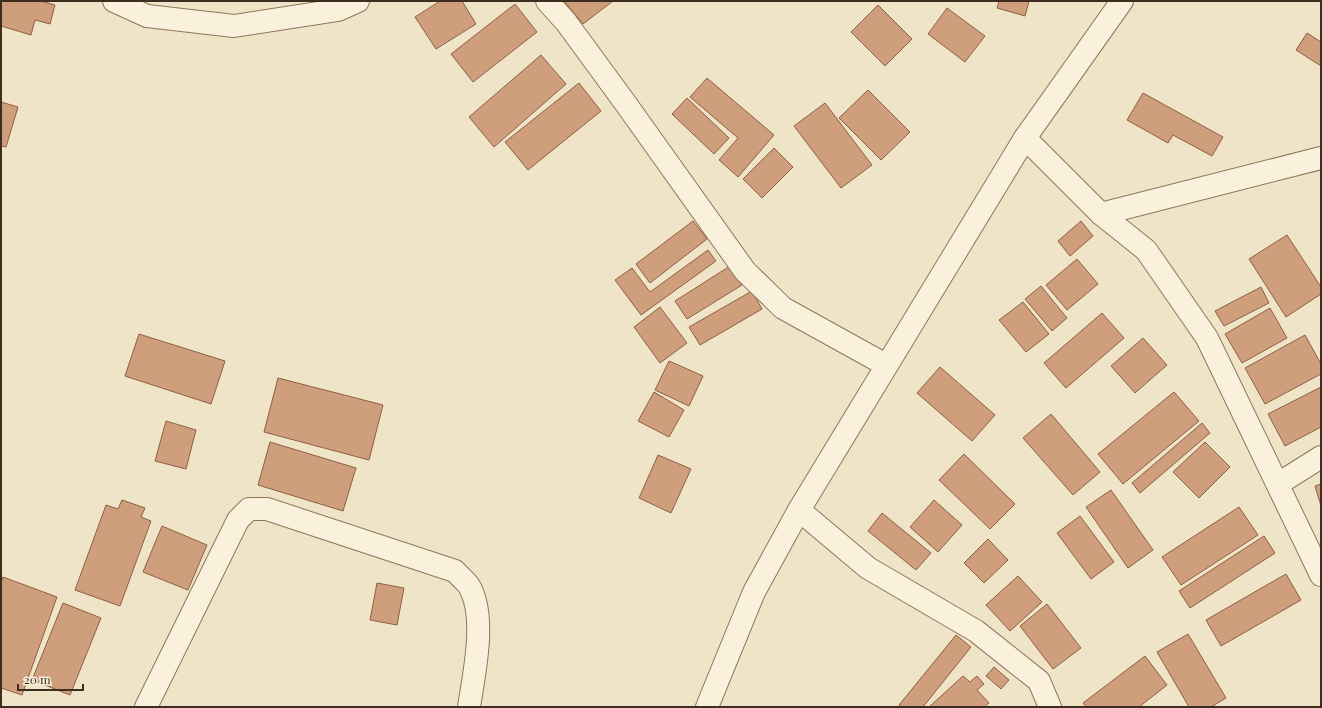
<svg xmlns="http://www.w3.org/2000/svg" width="1322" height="708" viewBox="0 0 1322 708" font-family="'Playfair Display',serif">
	<rect width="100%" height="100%" fill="#f0e4c8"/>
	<g fill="#cf9f7d" stroke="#8d5f41">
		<polygon points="1,1 41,1 55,5 50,24 35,20 31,35 1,26"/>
		<polygon points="440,1 462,1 476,24 436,49 415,17"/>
		<polygon points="564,1 613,1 583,24"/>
		<polygon points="999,1 1029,1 1025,16 997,8"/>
		<polygon points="515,4 537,32 473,82 451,54"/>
		<polygon points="878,5 912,39 885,66 851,32"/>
		<polygon points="947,8 985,36 965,62 928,34"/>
		<polygon points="1307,33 1321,42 1321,66 1296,50"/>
		<polygon points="541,55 566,84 494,147 469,117"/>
		<polygon points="707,78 774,135 738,177 719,160 738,138 690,97"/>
		<polygon points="579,83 601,111 528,170 505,142"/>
		<polygon points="868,90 910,132 881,160 839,118"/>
		<polygon points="1143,93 1223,137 1212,156 1173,135 1168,143 1127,120"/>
		<polygon points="687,98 729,138 714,154 672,114"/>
		<polygon points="1,102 18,107 6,147 1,146"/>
		<polygon points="825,103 872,165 841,188 794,126"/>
		<polygon points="774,148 793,167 762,198 743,179"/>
		<polygon points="693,221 707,239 650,283 636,264"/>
		<polygon points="1081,221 1093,236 1070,256 1058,241"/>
		<polygon points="1287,235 1321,287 1321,294 1286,317 1249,259"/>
		<polygon points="708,250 716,261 641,315 615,280 632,268 650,292"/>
		<polygon points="1077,259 1098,284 1067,310 1046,285"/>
		<polygon points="730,266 742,285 687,319 675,301"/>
		<polygon points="1041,286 1067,318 1052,331 1025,299"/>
		<polygon points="1261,287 1269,303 1224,326 1215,311"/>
		<polygon points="752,291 762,309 700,345 689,327"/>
		<polygon points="1023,302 1049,334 1026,352 999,320"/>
		<polygon points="660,307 687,343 660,363 634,327"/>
		<polygon points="1270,308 1287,338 1242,363 1225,334"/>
		<polygon points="1102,313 1124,338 1066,388 1044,363"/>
		<polygon points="139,334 225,361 211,404 125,376"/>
		<polygon points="1305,335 1321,364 1321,374 1265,404 1245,368"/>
		<polygon points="1143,338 1167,365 1135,393 1111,366"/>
		<polygon points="669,361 703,376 689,406 655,390"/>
		<polygon points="940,367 995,415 972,441 917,393"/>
		<polygon points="278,378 383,405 369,460 264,432"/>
		<polygon points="1321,387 1321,427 1285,446 1268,414"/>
		<polygon points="654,392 684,410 669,437 638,421"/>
		<polygon points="1174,392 1199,421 1123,484 1098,454"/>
		<polygon points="1051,414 1100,472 1073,495 1023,438"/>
		<polygon points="166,421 196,430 186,469 155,461"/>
		<polygon points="1202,423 1210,433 1140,493 1132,483"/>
		<polygon points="270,442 356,468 343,511 258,485"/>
		<polygon points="1205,442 1230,467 1199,498 1173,472"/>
		<polygon points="964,454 1015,504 990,529 939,480"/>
		<polygon points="658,455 691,469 671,513 639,498"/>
		<polygon points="1321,484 1321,506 1315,486"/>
		<polygon points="1111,490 1153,550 1128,568 1086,507"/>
		<polygon points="122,500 145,508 141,517 151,521 120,606 75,590 106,505 118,509"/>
		<polygon points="934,500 962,525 938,552 910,527"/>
		<polygon points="1239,507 1258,535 1181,585 1162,557"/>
		<polygon points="882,513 931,553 916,570 868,531"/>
		<polygon points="1080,516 1114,562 1091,579 1057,533"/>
		<polygon points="162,526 207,545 188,590 143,572"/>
		<polygon points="1264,536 1275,553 1190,608 1179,591"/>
		<polygon points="988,539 1008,560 984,583 964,563"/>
		<polygon points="1286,574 1301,600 1221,646 1206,620"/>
		<polygon points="1018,576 1042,602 1010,631 986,605"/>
		<polygon points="3,577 57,597 22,695 1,688 1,583"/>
		<polygon points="377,583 404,588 397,625 370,620"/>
		<polygon points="63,603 101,618 70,695 32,680"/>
		<polygon points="1047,604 1081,648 1053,669 1020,626"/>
		<polygon points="1188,634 1226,698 1211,707 1189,707 1157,652"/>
		<polygon points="956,635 971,647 923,707 901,707 899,705"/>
		<polygon points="1145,656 1167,685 1139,707 1086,707 1083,703"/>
		<polygon points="994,667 1009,680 1001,689 986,676"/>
		<polygon points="963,676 970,682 977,676 984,684 977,690 989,703 984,707 929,707"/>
	</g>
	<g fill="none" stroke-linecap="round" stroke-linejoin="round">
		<g stroke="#8d765c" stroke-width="24">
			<g id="minor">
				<polyline points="114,1 147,16 234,26 338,10 358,1"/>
				<polyline points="547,1 566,22 626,104 745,271 783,308 886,365"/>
				<polyline points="1025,138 1101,214 1146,250 1207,338 1321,575"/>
				<polyline points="1101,214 1321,158"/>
				<polyline points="1278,484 1321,457"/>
				<polyline points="799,510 868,568 976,631 1039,681 1050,707"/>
				<path d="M146,707L238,520L249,509H267L455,571C459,576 466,581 469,586C487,616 474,674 469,707"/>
			</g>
		</g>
		<g stroke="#8d765c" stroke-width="24">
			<polyline id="tertiary" points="707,707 754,592 799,510 1025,138 1122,1"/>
		</g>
		<use href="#minor" stroke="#faf1dc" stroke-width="22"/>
		<use href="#tertiary" stroke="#faf1dc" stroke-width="22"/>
	</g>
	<rect width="1322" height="708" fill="none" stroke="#3d2e20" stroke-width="4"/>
	<path d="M18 684v6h65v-6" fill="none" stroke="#3d2e20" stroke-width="2"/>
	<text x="24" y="684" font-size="12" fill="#3d2e20" stroke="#f7eed8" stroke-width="3" paint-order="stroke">20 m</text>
</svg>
